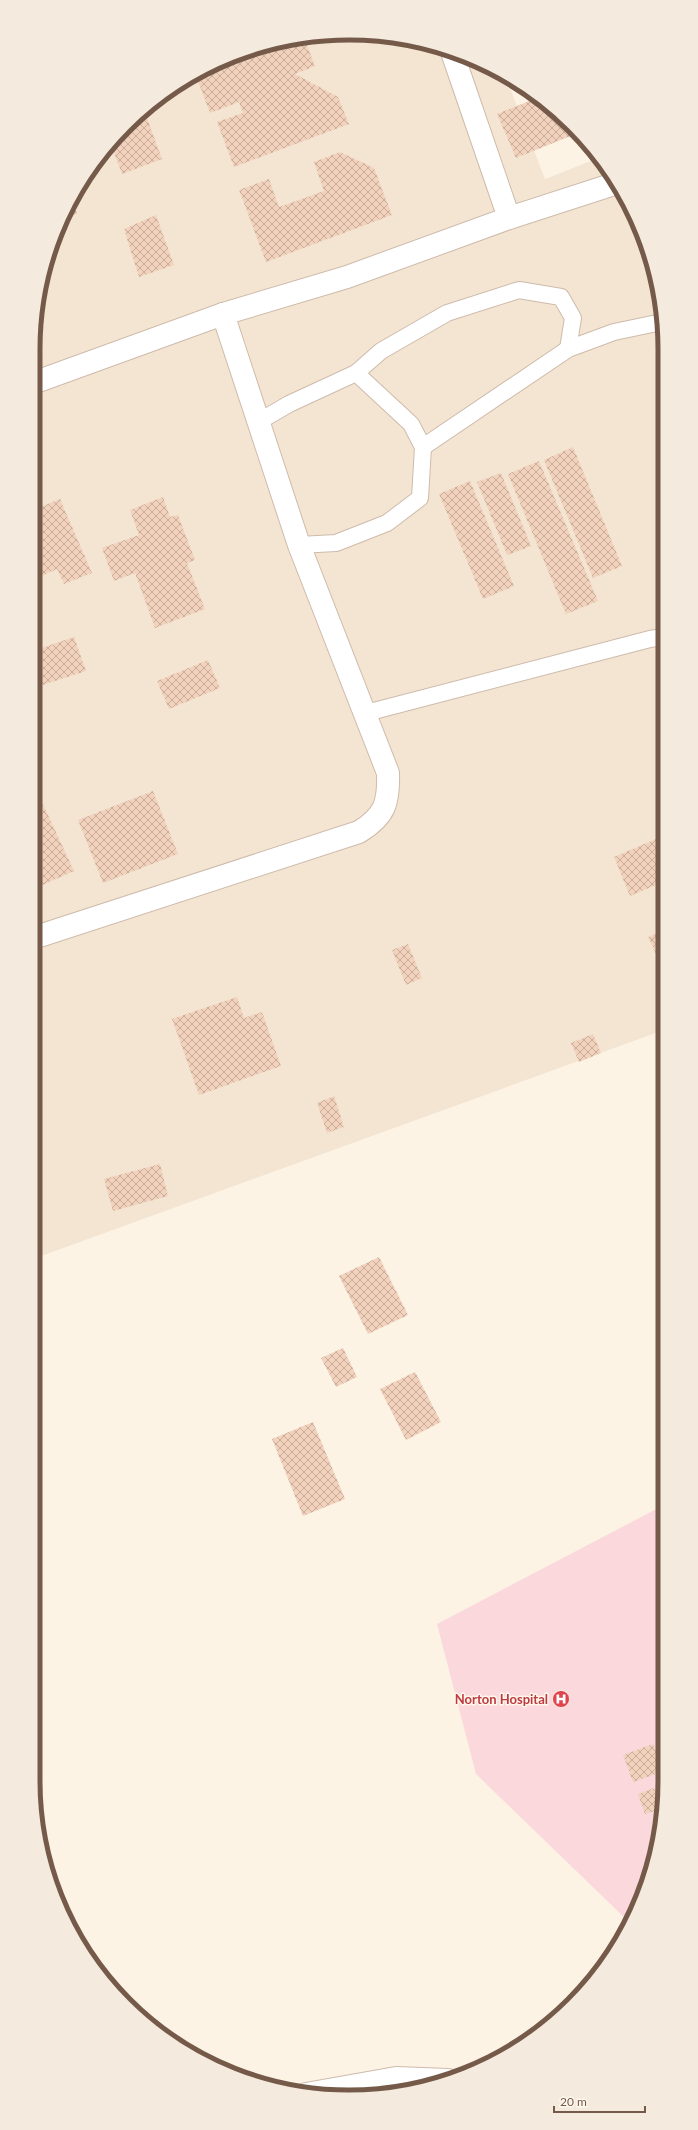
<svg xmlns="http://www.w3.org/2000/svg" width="698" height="2130" viewBox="0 0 698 2130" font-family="Lato,sans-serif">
	<defs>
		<pattern id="building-cross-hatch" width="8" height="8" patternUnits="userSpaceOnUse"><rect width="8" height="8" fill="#f2d2bc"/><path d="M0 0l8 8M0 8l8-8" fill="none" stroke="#c9ad9b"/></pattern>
	</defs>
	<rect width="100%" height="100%" fill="#fcf3e5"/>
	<polygon fill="#f4e5d3" points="349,33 411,39 505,75 545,179 596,159 633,209 662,308 664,1030 33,1259 33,349 39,287 57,228 86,173 126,125 174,86 228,57 288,39"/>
	<polygon fill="#fad8dc" points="664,1505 665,1781 659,1843 641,1902 630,1923 476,1774 437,1624"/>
	<g fill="url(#building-cross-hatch)">
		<polygon points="304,37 315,66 295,74 338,97 349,124 234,167 217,122 243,113 239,102 210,113 196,76 296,38"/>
		<polygon points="537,98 573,126 578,133 516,158 497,114"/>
		<polygon points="147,118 162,159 122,174 111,144 125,126"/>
		<polygon points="340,152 374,168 392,215 266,262 239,190 269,179 279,207 324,191 314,162"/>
		<polygon points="73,199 77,214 62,218"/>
		<polygon points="156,215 174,265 139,277 124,229"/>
		<polygon points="573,447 622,566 593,578 544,460"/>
		<polygon points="539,461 598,601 566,614 508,474"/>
		<polygon points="501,473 531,546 507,555 477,482"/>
		<polygon points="470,481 514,586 483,599 439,494"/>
		<polygon points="163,497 170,517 178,515 195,560 187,563 205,609 155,628 135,573 114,581 102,548 139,535 130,510"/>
		<polygon points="60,499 92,573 64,584 57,569 33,580 33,528 38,526 33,510"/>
		<polygon points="74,637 86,671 33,688 33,651"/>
		<polygon points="208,660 220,688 169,709 157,681"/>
		<polygon points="153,791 178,854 103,883 78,820"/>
		<polygon points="41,800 74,871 38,887 33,876 33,804"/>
		<polygon points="656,839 663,855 663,882 630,896 614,857"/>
		<polygon points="663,931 663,951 656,954 648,937"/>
		<polygon points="408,944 422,978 406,985 392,950"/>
		<polygon points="237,997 244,1018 262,1012 281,1066 199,1095 172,1019"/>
		<polygon points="593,1034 601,1053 579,1062 571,1043"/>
		<polygon points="334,1096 344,1127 327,1133 317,1103"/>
		<polygon points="160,1164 168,1196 113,1211 104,1179"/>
		<polygon points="379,1257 408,1315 368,1334 339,1276"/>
		<polygon points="343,1348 357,1377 336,1387 321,1358"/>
		<polygon points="415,1372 441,1422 406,1440 380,1389"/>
		<polygon points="313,1422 345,1499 303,1516 272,1439"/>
		<polygon points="653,1744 664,1771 633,1782 623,1755"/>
		<polygon points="654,1788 661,1809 645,1814 638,1794"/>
		<polygon points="659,1842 659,1843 656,1852 653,1844"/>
	</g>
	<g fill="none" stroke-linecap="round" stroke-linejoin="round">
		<g stroke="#cebbab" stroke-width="18">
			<g id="service">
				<polyline points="356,373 381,351 447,313 519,290 561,297 573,318 568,349"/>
				<polyline points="258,422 289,404 356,373 411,424 423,447 420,498 387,523 336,543 299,545"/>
				<polyline points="423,447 568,349 614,332 662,322"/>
				<polyline points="366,713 650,639 663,637"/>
			</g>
		</g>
		<g stroke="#cebbab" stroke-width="24">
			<g id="minor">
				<polyline points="453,55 509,218"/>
				<polyline points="33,383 223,314 347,277 509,218 614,184"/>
				<path d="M33,938L359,832C385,816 389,803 388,773L299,545L223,314"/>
				<polyline points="306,2094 396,2078 448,2080"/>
			</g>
		</g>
		<use href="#service" stroke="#fff" stroke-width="16"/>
		<use href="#minor" stroke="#fff" stroke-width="22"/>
	</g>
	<defs>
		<g id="hospital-disc" transform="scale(0.9)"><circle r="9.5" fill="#e0444e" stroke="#fff7eb"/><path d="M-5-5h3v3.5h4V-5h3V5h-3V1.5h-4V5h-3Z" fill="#fff"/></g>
	</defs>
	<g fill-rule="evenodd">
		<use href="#hospital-disc" x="561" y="1699"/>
	</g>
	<g text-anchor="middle" stroke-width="3" stroke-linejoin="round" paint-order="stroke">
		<g font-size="13" font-weight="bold" fill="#be3a42" stroke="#fff7eb" text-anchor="end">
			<text x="548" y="1704">Norton Hospital</text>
		</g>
	</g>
	<path d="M0 0H698V2130H0ZM349 40H349A309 309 0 0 1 658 349V1781A309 309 0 0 1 349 2090H349A309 309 0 0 1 40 1781V349A309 309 0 0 1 349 40Z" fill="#f4eade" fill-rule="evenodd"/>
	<path fill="none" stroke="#755a4a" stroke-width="5" d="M349 40H349A309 309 0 0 1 658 349V1781A309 309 0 0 1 349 2090H349A309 309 0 0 1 40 1781V349A309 309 0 0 1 349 40Z"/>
	<path d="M554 2106v6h91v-6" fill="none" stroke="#755a4a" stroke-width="2"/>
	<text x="560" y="2106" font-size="12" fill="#755a4a" stroke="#fff7eb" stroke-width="3" paint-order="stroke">20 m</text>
</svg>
